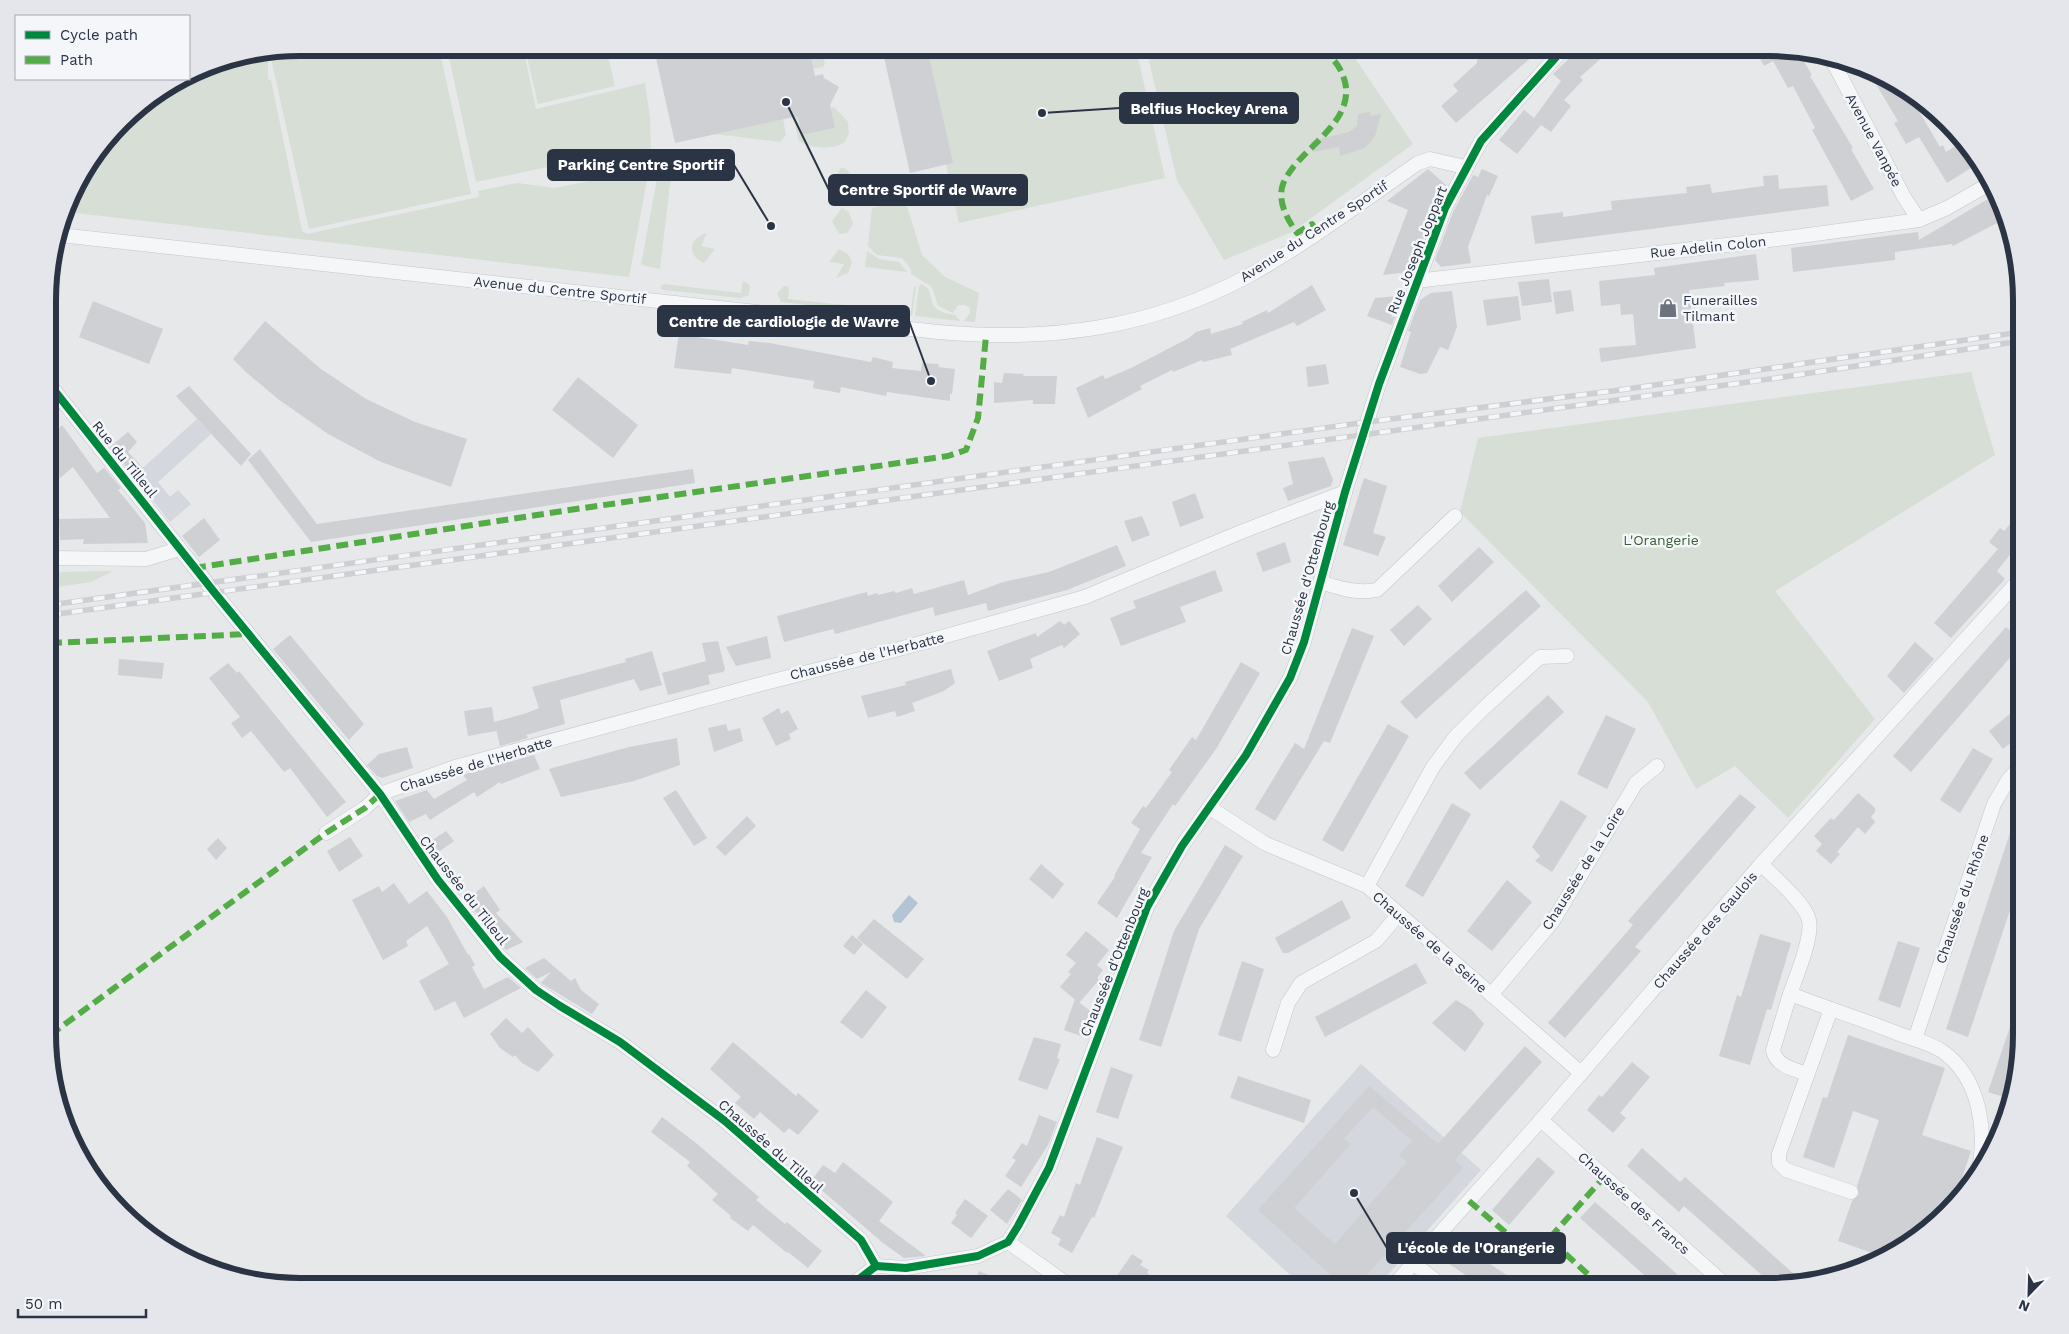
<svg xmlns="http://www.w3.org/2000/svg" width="2069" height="1334" viewBox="0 0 2069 1334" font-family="'Work Sans',sans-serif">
	<rect width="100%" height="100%" fill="#e6e8ea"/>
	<g fill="#d4d7dd">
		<polygon points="197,419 211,434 158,482 170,497 178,490 191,504 170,522 134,476"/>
		<polygon points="1361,1064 1481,1170 1378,1286 1302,1286 1226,1216"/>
	</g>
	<g fill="#d6ded6">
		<polygon points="301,48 439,48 471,194 309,229 270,54"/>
		<polygon points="447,48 523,48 536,109 645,83 650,117 651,158 647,164 551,182 548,167 476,182"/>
		<polygon points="525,48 606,48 615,86 538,104"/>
		<polygon points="809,48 821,48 825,64 823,67 813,69"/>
		<polygon points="920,48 1136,48 1165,178 959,223"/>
		<polygon points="1146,48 1348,48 1413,144 1292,232 1224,260 1177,180"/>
		<polygon points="268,54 268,79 271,80 302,231 307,234 479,197 478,191 517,183 555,188 649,169 629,277 67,212 74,188 133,110 185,79 189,79 189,76 204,67"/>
		<path d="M834,107L848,122L849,133L845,142C833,150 811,149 799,141L793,117L798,116L803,135L835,128L830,108Z"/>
		<polygon points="783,119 786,135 780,142 715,134"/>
		<polygon points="673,159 660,269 641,265 660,163"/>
		<polygon points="842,167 848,171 853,181 848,191 838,194 833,179"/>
		<polygon points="905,200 922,255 945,277 979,293 975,322 964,321 970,313 970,308 965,305 958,305 953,313 938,306 932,287 911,274 911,269 902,258 877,255 868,246 872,208"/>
		<polygon points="842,208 849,212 853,224 847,233 839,234 832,221"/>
		<path d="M707,233L701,246L715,249L704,263C686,255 689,238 707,233Z"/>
		<polygon points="839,249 848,254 852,262 848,273 836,278 844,264 829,262"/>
		<polygon points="867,251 879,259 899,262 907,272 865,267"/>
		<polygon points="743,281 750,285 749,295 740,298 663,290 660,287 663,284 741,293"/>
		<path d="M921,284C940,291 919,311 956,315L960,321L915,316L919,286Z"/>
		<polygon points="784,286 789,287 788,299 911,312 914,286 916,287 912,316 781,302 777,293"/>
		<polygon points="1971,372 1995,455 1775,591 1875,719 1788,818 1735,766 1696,789 1648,702 1460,512 1478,438"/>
		<polygon points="113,571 91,582 50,588 50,572"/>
	</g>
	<polygon fill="#b4c4d5" points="909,895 918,903 901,923 894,922 892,915"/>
	<g fill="#ced0d3" fill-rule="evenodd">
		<polygon points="681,48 809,48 815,76 823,74 824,78 839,87 830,105 835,128 802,135 798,116 675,143 656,58 682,53"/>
		<polygon points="882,48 927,48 953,163 910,173"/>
		<polygon points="1503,48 1542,48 1456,123 1441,106 1458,91 1453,85 1477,63 1477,60"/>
		<polygon points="1580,48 1613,48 1580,77 1583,80 1564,100 1571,106 1551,132 1541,125 1517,154 1499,140 1524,110 1534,118 1561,81 1553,74"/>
		<polygon points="1766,48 1799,53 1812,75 1810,76 1853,148 1851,149 1874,189 1851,201 1812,130 1815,128 1793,86 1788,88 1773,61 1764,66 1757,53"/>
		<polygon points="1867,69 1906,89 1940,147 1943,145 1946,152 1957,145 1971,168 1947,183 1919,137 1906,144 1894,123 1898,121"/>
		<polygon points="1370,112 1371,116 1381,114 1375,136 1365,148 1340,156 1339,147 1313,152 1311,141 1349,132 1357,126 1358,114"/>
		<polygon points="1428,169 1447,186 1437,205 1422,243 1420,240 1408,272 1383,275 1408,210 1387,201"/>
		<polygon points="1482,169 1498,176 1489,196 1487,195 1468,247 1471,263 1441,267 1435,260 1453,212 1473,175 1478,177"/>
		<polygon points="1778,175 1779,189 1827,185 1829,206 1535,244 1531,216 1563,212 1563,217 1612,210 1611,201 1687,193 1686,187 1710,184 1712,193 1764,186 1763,176"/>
		<polygon points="1988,199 2001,221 1953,246 1952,244 1895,252 1895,260 1793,272 1791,248 1918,232 1919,240"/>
		<polygon points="1756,254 1759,280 1724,283 1725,286 1689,290 1696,348 1601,362 1599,348 1636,345 1633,314 1621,315 1620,304 1601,306 1599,281 1655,275 1654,268"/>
		<polygon points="1549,279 1552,302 1522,306 1518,282"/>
		<polygon points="1312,285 1326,310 1297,326 1294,322 1230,349 1232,355 1203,362 1202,360 1173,372 1172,370 1140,386 1142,389 1088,418 1076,388 1103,375 1105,379 1131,368 1189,338 1196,332 1210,328 1211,334 1243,324 1242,322 1267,310 1268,313"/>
		<polygon points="1571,290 1574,311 1556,314 1553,292"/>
		<polygon points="1452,291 1457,327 1448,350 1440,347 1427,373 1420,374 1400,367 1411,332 1408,331 1420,300 1431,293"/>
		<polygon points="1399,296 1391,318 1395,316 1392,325 1367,316 1375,298"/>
		<polygon points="1518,296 1521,320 1487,326 1483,300"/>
		<polygon points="93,301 163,329 149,364 79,337"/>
		<polygon points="265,321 321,369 366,399 415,422 467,439 451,487 381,462 328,434 278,399 247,373 233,359"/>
		<polygon points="679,332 697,334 697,337 748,345 749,341 770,343 871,362 873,357 893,362 892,368 921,371 922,363 939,364 938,367 955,369 952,394 950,394 950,401 887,392 886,396 841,387 840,393 813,388 814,381 732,368 731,374 674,368"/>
		<polygon points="1326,364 1329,384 1308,387 1306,367"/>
		<polygon points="1004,373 1024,374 1023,376 1057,376 1055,404 1033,404 1033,400 994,403 994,382 1002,383"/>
		<polygon points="578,377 638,425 613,458 552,410"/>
		<polygon points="189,386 251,454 241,466 176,396"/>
		<polygon points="50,418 58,429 62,425 97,473 104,468 121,488 118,490 145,523 148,543 83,544 84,539 60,540 59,519 110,518 73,467 60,478 50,468"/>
		<polygon points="128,432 137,442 128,452 143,468 134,476 110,447"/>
		<polygon points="260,449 317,524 693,469 695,483 311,542 248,460"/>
		<polygon points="1324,457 1333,480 1331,486 1288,501 1283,488 1293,484 1288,462"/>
		<polygon points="1364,478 1387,486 1373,533 1386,537 1378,556 1343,545"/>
		<polygon points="1195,493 1204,518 1180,527 1172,502"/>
		<polygon points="2021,512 2021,541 1997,571 2005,579 1951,638 1934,623 1998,549 1989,542 2000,528 2004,531"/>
		<polygon points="1142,516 1150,535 1132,542 1124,521"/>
		<polygon points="204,518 220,540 199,557 182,536"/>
		<polygon points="1285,542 1291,562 1263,572 1256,553"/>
		<polygon points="1117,545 1126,566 1067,590 988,611 986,603 935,616 933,607 835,634 833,629 784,642 777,616 859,594 867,592 868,596 877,593 878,595 894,591 896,593 912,588 914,594 964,580 968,595 1003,582 1049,572"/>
		<polygon points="1479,547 1494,562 1452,602 1438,586"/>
		<polygon points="1215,570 1223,591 1180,607 1186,622 1121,646 1110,618 1136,608 1133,601"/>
		<polygon points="1526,590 1541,606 1416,719 1400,702"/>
		<polygon points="1418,605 1432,619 1404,646 1390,630"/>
		<polygon points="1060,621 1064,625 1069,621 1080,634 1064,648 1062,645 1030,659 1033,668 999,681 987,651 1036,633 1037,637"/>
		<polygon points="2006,627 2021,640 2021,645 1911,772 1893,756"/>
		<polygon points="1352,628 1374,636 1330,743 1324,741 1275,821 1255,809 1295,743 1304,749"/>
		<polygon points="290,635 364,724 349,740 273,649"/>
		<polygon points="767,636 771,658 736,666 726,647"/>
		<polygon points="718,641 725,669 723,672 708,675 710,684 668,695 662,673 706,661 702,643"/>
		<polygon points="1915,642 1934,659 1904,693 1887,676"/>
		<polygon points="652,651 662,685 640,691 634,679 560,700 565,724 526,735 528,738 500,746 496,729 496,731 468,736 464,711 492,707 494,722 527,713 539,708 532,687 626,662 625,659"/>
		<polygon points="119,659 164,663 162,679 118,675"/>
		<polygon points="1241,662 1260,673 1216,749 1175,806 1173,804 1141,853 1152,857 1117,918 1097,903 1115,877 1114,876 1140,829 1131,823 1143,806 1146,808 1172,772 1169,770 1192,737 1196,740"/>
		<polygon points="228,663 237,673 239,671 346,802 327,817 290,768 284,772 251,731 242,738 231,723 240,717 209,678"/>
		<polygon points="951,669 955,683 944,691 912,703 915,711 897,717 895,711 868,718 861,696 906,685 905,682"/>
		<polygon points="1548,695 1564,712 1480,790 1464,773"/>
		<polygon points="2021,705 2021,735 2003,749 1989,731"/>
		<polygon points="779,708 781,714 788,710 798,729 789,734 791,739 776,746 762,718"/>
		<polygon points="1606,715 1636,729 1607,789 1577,774"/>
		<polygon points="726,724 728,731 740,728 743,741 714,752 708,728"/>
		<polygon points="1388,724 1409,736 1343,852 1322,840"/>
		<polygon points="677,738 680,765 634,781 561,797 549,769 629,747"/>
		<polygon points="407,747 413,768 382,778 377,776 367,765 379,754"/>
		<polygon points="1973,748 1993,759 1960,813 1940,800"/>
		<polygon points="534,755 540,769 501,784 500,782 477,797 474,792 430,820 426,814 409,822 395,801 427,790 434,799 467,780 463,775 468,773"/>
		<polygon points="676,790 707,838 694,846 663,798"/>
		<polygon points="1858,793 1875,808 1875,812 1871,817 1875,822 1865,834 1858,827 1837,852 1840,854 1831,864 1816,851 1822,844 1814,836 1831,818 1834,820"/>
		<polygon points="1740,794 1756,807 1635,947 1641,951 1565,1038 1548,1023 1633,925 1628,921 1647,899"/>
		<polygon points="1561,800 1587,816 1552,872 1535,861 1540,856 1532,847"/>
		<polygon points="1452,803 1471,814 1423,897 1405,886"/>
		<polygon points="2018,808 2021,809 2021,877 1968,1037 1946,1029"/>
		<polygon points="747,816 756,826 725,856 716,847"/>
		<polygon points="446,831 454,841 433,856 425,845"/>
		<polygon points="350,837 363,856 339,872 327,851"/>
		<polygon points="218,838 227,848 216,860 207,849"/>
		<polygon points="1225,845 1243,856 1199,929 1161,1047 1139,1040 1174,931"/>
		<polygon points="1041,864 1064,884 1053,899 1029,879"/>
		<polygon points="1507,880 1532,902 1492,951 1467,931"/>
		<polygon points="394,883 409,904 427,891 447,917 468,955 469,954 475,965 472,967 484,989 508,977 521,988 464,1018 455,1001 435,1011 419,981 449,964 427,926 406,941 408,946 383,960 352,900 379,886 382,892"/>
		<polygon points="484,886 500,910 496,913 523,942 506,950 466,900"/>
		<polygon points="1342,900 1351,918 1288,953 1283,953 1275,938"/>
		<polygon points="874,919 924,959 907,979 857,938"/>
		<polygon points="1086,931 1109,950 1097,965 1103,970 1097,978 1099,980 1079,1003 1060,987 1071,974 1068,972 1076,963 1066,955"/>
		<polygon points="1760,934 1791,943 1771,1010 1767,1009 1750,1065 1719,1056 1737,995 1741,997"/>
		<polygon points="852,935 863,944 854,955 843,946"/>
		<polygon points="1898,941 1920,948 1900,1008 1878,1000"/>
		<polygon points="544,958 571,981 575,978 581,990 599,1004 592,1014 541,983 551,972 537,979 525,968"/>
		<polygon points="1242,961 1264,969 1241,1042 1218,1035"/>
		<polygon points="1416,963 1427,983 1325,1037 1315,1017"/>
		<polygon points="866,990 887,1007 862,1039 840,1022"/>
		<polygon points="1075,999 1095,1015 1087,1038 1064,1030"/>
		<polygon points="1456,1000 1472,1010 1484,1024 1465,1052 1432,1023"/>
		<polygon points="2019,1000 2021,1000 2021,1050 2010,1099 1988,1092"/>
		<polygon points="506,1018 522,1033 528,1027 554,1055 538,1072 522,1063 515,1055 513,1057 500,1048 490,1034"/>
		<polygon points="1848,1035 1945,1068 1922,1135 1971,1151 1954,1202 1936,1224 1895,1253 1884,1257 1838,1241 1852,1201 1859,1194 1857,1186 1879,1120 1853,1111 1834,1168 1803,1157 1823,1097 1827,1098"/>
		<polygon points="1034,1037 1061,1044 1057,1058 1060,1059 1047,1090 1018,1080"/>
		<polygon points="733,1042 796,1096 798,1093 819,1111 798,1135 789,1128 784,1133 760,1112 754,1119 735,1103 741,1097 710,1069"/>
		<path d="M1525,1046L1542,1062L1455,1160L1463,1168L1357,1286H1343L1258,1210L1369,1086L1438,1144ZM1373,1107L1412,1141L1399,1155L1407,1162L1335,1244L1294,1208L1351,1144L1344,1139Z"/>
		<polygon points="1632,1062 1650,1077 1620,1113 1626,1118 1613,1133 1587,1110 1599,1095 1602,1097"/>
		<polygon points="1111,1067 1133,1075 1118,1119 1096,1112"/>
		<polygon points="1238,1076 1311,1100 1304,1123 1230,1098"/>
		<polygon points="1039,1115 1057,1122 1048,1145 1021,1187 1005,1176 1016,1160 1012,1158 1022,1143 1027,1146"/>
		<polygon points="662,1117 696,1143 759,1197 756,1200 785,1224 787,1222 822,1251 808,1268 788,1252 787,1253 753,1225 748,1231 730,1218 731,1216 712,1200 718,1194 687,1166 690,1162 651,1132"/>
		<polygon points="1097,1137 1123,1147 1094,1218 1092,1217 1072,1253 1058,1245 1061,1239 1051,1233 1060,1215 1064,1217 1076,1183 1080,1185"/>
		<polygon points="1642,1148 1680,1182 1685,1177 1804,1283 1774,1286 1684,1206 1679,1212 1627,1166"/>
		<polygon points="1538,1157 1555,1172 1509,1225 1492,1210"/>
		<polygon points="843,1162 893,1202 879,1221 926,1256 904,1258 883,1243 811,1181 823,1165 835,1173"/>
		<polygon points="1008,1189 1022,1200 1007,1224 990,1210"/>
		<polygon points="965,1199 988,1216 971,1238 951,1223 957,1215 955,1213"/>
		<polygon points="1595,1202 1658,1257 1690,1286 1656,1286 1643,1274 1580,1218"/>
		<polygon points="1455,1240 1487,1262 1523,1286 1482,1286 1467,1276 1442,1259"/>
		<polygon points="1132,1254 1143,1261 1140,1265 1149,1270 1147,1273 1166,1286 1110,1286"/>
		<polygon points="979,1271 1015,1286 973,1286"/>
	</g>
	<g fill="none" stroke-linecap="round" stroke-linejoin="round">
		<g stroke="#c4c6c8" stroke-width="15">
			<g id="street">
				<polyline points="1831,58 1904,197 1919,220"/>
				<path d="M60,235L938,332C1049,342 1150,329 1250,275C1309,242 1363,201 1418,163L1430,159L1465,167"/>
				<polyline points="1416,281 1778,239 1919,220 1947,208 1991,183"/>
				<polyline points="50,385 214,592 380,794 438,880 500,957 536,990 560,1006 620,1042 725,1121 861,1240 876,1266"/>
				<polyline points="50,558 146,559 179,549"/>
				<path d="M1321,582C1338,588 1358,594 1377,590L1455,516"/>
				<polyline points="1210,808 1266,844 1367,886 1581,1073"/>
				<polyline points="326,833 365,808 380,794 455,767 765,683 899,649 1085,597 1241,532 1345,492"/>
				<path d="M1761,864C1774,877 1805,903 1809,920C1813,937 1796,977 1790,994"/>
				<polyline points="1367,886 1433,767 1456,736 1484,708 1540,657 1567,656"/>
				<polyline points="1491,995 1553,921 1636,783 1657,766"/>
				<path d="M1831,1009C1854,1017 1877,1025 1899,1034C1913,1039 1930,1043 1942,1051C1981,1078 1988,1134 1977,1176"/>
				<polyline points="1915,1039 1994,804 2008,780 2021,766"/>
				<polyline points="1273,1050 1288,1003 1301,983 1376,941 1399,914"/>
				<path d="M1807,1074C1793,1069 1776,1066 1773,1050L1790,994L1831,1009L1779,1154V1163L1786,1170L1851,1192"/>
				<polyline points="1541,1120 1727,1286"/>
				<polyline points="1008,1242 1070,1286"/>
				<polyline points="1413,1263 1443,1286"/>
				<polyline points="850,1286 876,1266 906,1268 978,1256 1008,1242 1018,1226 1049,1168 1147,907 1182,846 1246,755 1290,678 1304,642 1345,492 1379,384 1445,208 1481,141 1564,48"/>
				<polyline points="1393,1286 1541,1120 1761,864 2021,578"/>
			</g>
		</g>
		<use href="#street" stroke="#f5f6f7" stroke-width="14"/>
		<g stroke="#cecfd2" stroke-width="5.5">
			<g id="rail">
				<polyline points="50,605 1367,422 1620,390 2021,332"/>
				<polyline points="50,615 1777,378 2021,341"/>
			</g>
		</g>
		<use href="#rail" stroke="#f4f6f9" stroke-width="4" stroke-dasharray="11" stroke-linecap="butt"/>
		<g stroke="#54ac47" stroke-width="6" stroke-dasharray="12 6" stroke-linecap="butt">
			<path d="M1318,232L1312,224L1297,233C1287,219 1277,201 1283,184C1297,149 1355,125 1345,82C1341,66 1332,56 1318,48"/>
			<polyline points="194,568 576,509 948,456 966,450 978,418 986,336"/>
			<polyline points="50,643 249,634"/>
			<polyline points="50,1035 326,833 365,808 380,794"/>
			<polyline points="1469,1201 1534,1257 1543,1244 1549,1239"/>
			<polyline points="1601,1286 1549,1239 1604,1177"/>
		</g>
		<g stroke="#f4f6f9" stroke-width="11">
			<g id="cycleway">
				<polyline points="50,385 214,592 380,794 438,880 500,957 536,990 560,1006 620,1042 725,1121 861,1240 876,1266"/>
				<polyline points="850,1286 876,1266 906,1268 978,1256 1008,1242 1018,1226 1049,1168 1147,907 1182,846 1246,755 1290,678 1304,642 1345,492 1379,384 1445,208 1481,141 1564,48"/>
			</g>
		</g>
		<use href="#cycleway" stroke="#00873e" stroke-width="8"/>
	</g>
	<defs>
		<g id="shop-bare" transform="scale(1.5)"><path d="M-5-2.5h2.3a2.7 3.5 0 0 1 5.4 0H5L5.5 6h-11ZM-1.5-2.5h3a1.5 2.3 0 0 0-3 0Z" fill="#6c737f" stroke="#f4f6f9" stroke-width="2.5" paint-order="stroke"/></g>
	</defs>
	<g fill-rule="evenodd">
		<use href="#shop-bare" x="1668" y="308"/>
	</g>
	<g text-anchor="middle" stroke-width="5" stroke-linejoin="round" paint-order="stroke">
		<g font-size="14" fill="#2b3445" stroke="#f4f6f9">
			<text transform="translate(1874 140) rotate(62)" y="5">Avenue Vanpée</text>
			<text transform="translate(1314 231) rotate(-33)" y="5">Avenue du Centre Sportif</text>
			<text transform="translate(1708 247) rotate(-6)" y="5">Rue Adelin Colon</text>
			<text transform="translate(1417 250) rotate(-68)" y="5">Rue Joseph Joppart</text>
			<text transform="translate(560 290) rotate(6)" y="5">Avenue du Centre Sportif</text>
			<text transform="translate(125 459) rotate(51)" y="5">Rue du Tilleul</text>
			<text transform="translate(1307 578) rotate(-74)" y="5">Chaussée d'Ottenbourg</text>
			<text transform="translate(867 656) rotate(-14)" y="5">Chaussée de l'Herbatte</text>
			<text transform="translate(476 764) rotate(-17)" y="5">Chaussée de l'Herbatte</text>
			<text transform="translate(1583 868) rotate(-58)" y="5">Chaussée de la Loire</text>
			<text transform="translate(464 890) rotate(52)" y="5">Chaussée du Tilleul</text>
			<text transform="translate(1962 899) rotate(-71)" y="5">Chaussée du Rhône</text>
			<text transform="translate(1705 930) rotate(-49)" y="5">Chaussée des Gaulois</text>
			<text transform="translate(1430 942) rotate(41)" y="5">Chaussée de la Seine</text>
			<text transform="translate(1114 962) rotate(-68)" y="5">Chaussée d'Ottenbourg</text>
			<text transform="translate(771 1146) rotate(41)" y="5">Chaussée du Tilleul</text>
			<text transform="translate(1634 1203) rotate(42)" y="5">Chaussée des Francs</text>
		</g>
		<g font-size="14" fill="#2b3445" stroke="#f4f6f9" text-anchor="start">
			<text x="1683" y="305">Funerailles<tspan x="1683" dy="16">Tilmant</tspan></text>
		</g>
		<g font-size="14" fill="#3f6138" stroke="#f4f6f9">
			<text x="1661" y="545">L'Orangerie</text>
		</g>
	</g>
	<path d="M0 0H2069V1334H0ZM300 56H1769A244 244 0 0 1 2013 300V1034A244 244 0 0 1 1769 1278H300A244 244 0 0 1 56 1034V300A244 244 0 0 1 300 56Z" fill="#e4e6eb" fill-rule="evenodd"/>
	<path fill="none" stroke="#2b3445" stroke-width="6" d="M300 56H1769A244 244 0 0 1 2013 300V1034A244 244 0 0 1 1769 1278H300A244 244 0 0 1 56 1034V300A244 244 0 0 1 300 56Z"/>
	<path fill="none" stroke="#2b3445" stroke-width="2" d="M1042 113L1120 108M771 226L734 165M786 102L829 190M931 381L909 321M1354 1193L1387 1248"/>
	<g fill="#2b3445" stroke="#f4f6f9" stroke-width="2">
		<circle cx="1042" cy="113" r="5"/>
		<circle cx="771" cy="226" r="5"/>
		<circle cx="786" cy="102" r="5"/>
		<circle cx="931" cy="381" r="5"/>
		<circle cx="1354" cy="1193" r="5"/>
	</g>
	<g fill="#2b3445" stroke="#2b3445" stroke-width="2">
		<rect x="1120" y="93" width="178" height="30" rx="5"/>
		<rect x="548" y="150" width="186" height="30" rx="5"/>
		<rect x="829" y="175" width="198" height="30" rx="5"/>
		<rect x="658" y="306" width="251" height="30" rx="5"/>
		<rect x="1387" y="1233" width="178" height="30" rx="5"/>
	</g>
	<g font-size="15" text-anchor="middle" font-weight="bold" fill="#fff">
		<text x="1209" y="114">Belfius Hockey Arena</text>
		<text x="641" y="170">Parking Centre Sportif</text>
		<text x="928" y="195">Centre Sportif de Wavre</text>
		<text x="784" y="327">Centre de cardiologie de Wavre</text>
		<text x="1476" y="1253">L'école de l'Orangerie</text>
	</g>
	<rect x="15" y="15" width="175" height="65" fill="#f4f6f9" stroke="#a4a8b1"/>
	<rect x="25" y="31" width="25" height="8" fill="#00873e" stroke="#a4a8b1"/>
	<text x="60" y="40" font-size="15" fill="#2b3445">Cycle path</text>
	<rect x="25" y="56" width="25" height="8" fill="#54ac47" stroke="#a4a8b1"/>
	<text x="60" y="65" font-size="15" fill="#2b3445">Path</text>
	<g transform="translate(2029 1294) rotate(203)" stroke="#f4f6f9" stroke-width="4" paint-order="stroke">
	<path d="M0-4L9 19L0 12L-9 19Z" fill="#2b3445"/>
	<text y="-8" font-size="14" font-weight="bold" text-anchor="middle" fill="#2b3445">N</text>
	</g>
	<path d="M18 1309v8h128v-8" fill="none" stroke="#2b3445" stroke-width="2.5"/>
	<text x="25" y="1309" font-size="15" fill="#2b3445" stroke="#f4f6f9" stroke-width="4" paint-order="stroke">50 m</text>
</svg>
